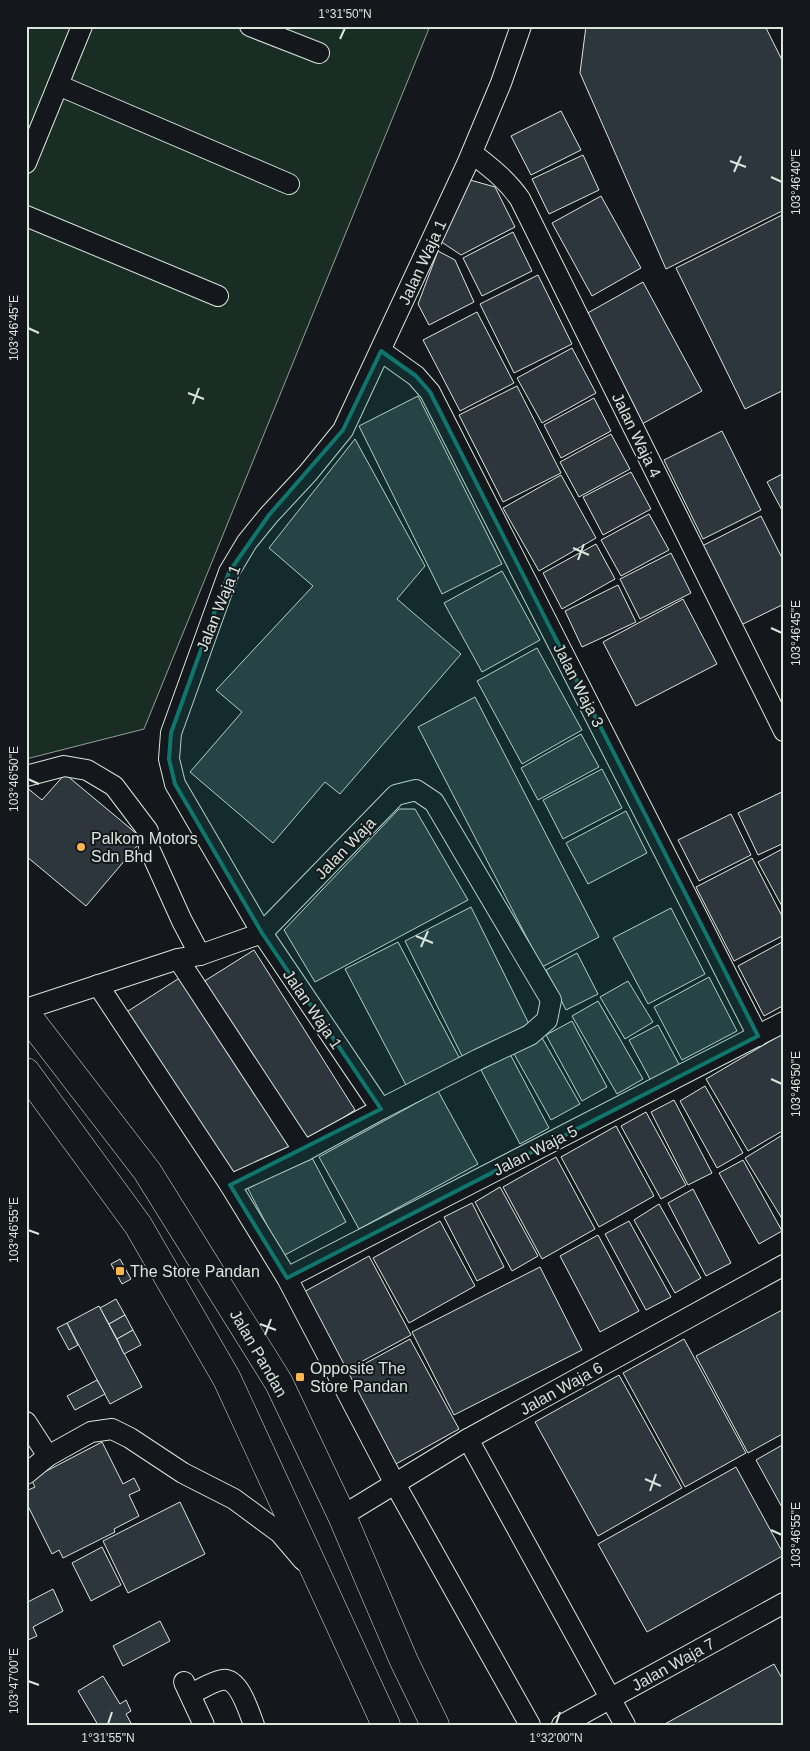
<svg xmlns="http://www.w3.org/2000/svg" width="810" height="1751" viewBox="0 0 810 1751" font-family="Helvetica,sans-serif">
	<rect width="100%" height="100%" fill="#14181c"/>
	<polygon fill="#1a2d24" stroke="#939e99" points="26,26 430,26 144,729 26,759"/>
	<g fill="#2c363c" stroke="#d8e6dc">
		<polygon points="586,26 765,26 784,64 784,210 666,269 580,73"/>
		<polygon points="561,111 581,150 531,175 511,136"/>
		<polygon points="583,155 599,190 549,214 532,179"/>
		<polygon points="470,180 495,187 515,227 461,255 440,241"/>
		<polygon points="601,196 641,268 592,296 552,223"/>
		<polygon points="784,214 784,390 745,409 676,268"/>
		<polygon points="513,232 532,271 482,296 463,258"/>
		<polygon points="438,251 455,260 474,302 429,325 418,304"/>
		<polygon points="538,275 572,344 514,373 480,304"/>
		<polygon points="643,282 702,391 642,424 584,315"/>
		<polygon points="477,312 514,383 460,411 423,340"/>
		<polygon points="572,348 596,393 542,423 517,378"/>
		<polygon points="517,386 561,473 503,502 459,415"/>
		<polygon points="418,396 502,564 442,594 359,426"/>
		<polygon points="594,398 611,431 561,458 544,425"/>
		<polygon points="722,431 761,510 703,539 664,460"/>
		<polygon points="611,434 630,469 579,497 560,462"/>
		<polygon points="355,439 425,566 397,599 461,654 340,794 325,782 273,843 190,772 242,712 216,690 313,586 269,548"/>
		<polygon points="631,472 651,509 603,535 583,497"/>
		<polygon points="784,473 784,514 767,482"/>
		<polygon points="561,475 596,538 539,571 503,508"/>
		<polygon points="649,514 669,550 621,576 601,540"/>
		<polygon points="761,516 784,562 784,604 741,625 702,546"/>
		<polygon points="596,544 615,579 562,609 543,573"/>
		<polygon points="671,553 691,593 640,619 620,579"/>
		<polygon points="502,571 540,640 482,672 444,603"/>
		<polygon points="618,585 636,622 582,647 565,611"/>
		<polygon points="683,599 717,664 636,706 603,642"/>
		<polygon points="537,648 582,730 522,764 477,681"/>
		<polygon points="475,697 599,937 542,967 418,727"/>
		<polygon points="581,734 599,767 538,800 521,768"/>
		<polygon points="602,769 622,808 563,839 543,800"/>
		<polygon points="65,774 143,839 86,906 26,856 26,787 42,800"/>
		<polygon points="784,791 784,843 758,855 738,813"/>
		<polygon points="399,809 415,809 468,900 315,982 284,930"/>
		<polygon points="626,811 647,853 588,884 566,843"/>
		<polygon points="731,814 751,855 699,881 678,840"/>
		<polygon points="784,848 784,910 758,862"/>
		<polygon points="752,858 784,920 784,935 734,961 696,887"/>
		<polygon points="471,907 529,1024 463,1058 405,941"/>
		<polygon points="671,908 705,974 648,1004 613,938"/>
		<polygon points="784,941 784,1005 764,1016 738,966"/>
		<polygon points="398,942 460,1059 407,1087 345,969"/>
		<polygon points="254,950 355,1110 304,1143 203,982"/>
		<polygon points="577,953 598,994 566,1010 546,970"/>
		<polygon points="181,977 291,1148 230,1179 125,1013"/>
		<polygon points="709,977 737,1031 682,1060 654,1007"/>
		<polygon points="628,981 653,1022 625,1039 600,997"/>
		<polygon points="598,1001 643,1079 617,1094 572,1016"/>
		<polygon points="572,1021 607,1087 582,1101 546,1035"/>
		<polygon points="658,1025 680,1066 651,1081 629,1040"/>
		<polygon points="784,1033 784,1130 748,1151 706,1079"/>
		<polygon points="541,1036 580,1104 551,1120 513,1052"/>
		<polygon points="510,1054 549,1128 520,1144 481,1070"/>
		<polygon points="705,1086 743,1153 717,1168 680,1101"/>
		<polygon points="438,1091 478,1164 359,1229 319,1157"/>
		<polygon points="674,1100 712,1173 688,1185 651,1112"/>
		<polygon points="646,1112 686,1185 661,1199 621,1126"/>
		<polygon points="616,1126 654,1196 599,1227 561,1157"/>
		<polygon points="784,1134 784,1222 745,1158"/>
		<polygon points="310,1154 346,1222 283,1256 247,1187"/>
		<polygon points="556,1157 595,1229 542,1259 503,1187"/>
		<polygon points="743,1160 782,1231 759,1244 719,1173"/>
		<polygon points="500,1187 538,1256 512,1271 475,1202"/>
		<polygon points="693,1189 731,1263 706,1276 668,1203"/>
		<polygon points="472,1203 504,1267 477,1281 444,1217"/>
		<polygon points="659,1204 701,1278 675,1293 634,1220"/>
		<polygon points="440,1221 475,1286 409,1323 373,1258"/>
		<polygon points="629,1221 671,1297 646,1310 605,1234"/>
		<polygon points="598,1235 639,1311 600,1332 560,1256"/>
		<polygon points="369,1256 411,1335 344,1371 302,1293"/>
		<polygon points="120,1259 131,1279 122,1284 111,1264"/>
		<polygon points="540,1267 582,1350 454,1415 412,1332"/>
		<polygon points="116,1299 125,1315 109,1324 100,1308"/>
		<polygon points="99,1306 142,1387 110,1404 67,1323"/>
		<polygon points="784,1309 784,1433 748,1453 696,1356"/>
		<polygon points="125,1315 133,1330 117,1339 109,1324"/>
		<polygon points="67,1323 78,1345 69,1350 57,1328"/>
		<polygon points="133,1330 141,1345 124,1354 117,1339"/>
		<polygon points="410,1339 459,1429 394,1465 344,1375"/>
		<polygon points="684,1339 746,1453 685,1487 623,1373"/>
		<polygon points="619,1375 682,1488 598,1536 535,1422"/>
		<polygon points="97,1380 105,1394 75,1410 67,1396"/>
		<polygon points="102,1442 123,1484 134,1478 140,1490 129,1495 139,1516 114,1529 115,1532 63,1558 59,1550 52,1554 26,1502 26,1491 35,1487 31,1479"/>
		<polygon points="784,1444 784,1511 756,1460"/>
		<polygon points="736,1467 784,1555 647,1632 598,1544"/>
		<polygon points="180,1502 205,1554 128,1593 103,1541"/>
		<polygon points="102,1547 121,1585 91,1601 72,1563"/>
		<polygon points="53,1589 63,1611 33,1627 37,1636 26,1641 26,1603"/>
		<polygon points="160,1621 170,1641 123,1666 113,1646"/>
		<polygon points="774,1664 784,1682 784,1725 663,1725"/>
		<polygon points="103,1676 120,1704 126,1700 131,1711 126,1714 132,1725 98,1725 78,1691"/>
	</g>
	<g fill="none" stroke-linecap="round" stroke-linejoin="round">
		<g stroke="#d8e6dc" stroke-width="22">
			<g id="minor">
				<polyline points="250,26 319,53"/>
				<polyline points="58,85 289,184"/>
				<path d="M472,153C490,167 507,180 520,199L784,731"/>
				<polyline points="26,163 82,26"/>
				<polyline points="26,216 218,296"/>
				<polyline points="381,351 416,376 430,392 758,1036"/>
				<polyline points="26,776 64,766 87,770 114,786 148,831 149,848 182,921 200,955"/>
				<polyline points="178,959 304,1151"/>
				<polyline points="98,985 230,1185 287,1278 395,1484 530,1725"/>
				<polyline points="26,1009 178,959 200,955 262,933 396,795 416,790 434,802 551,1000 547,1020 530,1035 479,1059 381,1109 304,1151 230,1185"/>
				<polyline points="381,1109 262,933 175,784 169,759 171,733 229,572 247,542 269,515 308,473 343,430 467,164 501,83 521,26"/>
				<polyline points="287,1278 784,1022"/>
				<polyline points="26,1422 48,1456 91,1432 112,1429 130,1438 183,1473 234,1499 280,1533 303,1560"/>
				<polyline points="468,1439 625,1725"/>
				<polyline points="26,1474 48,1456"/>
				<polyline points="342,1516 468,1439 784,1265"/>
				<polyline points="184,1682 204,1725"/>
				<path d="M190,1694C200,1690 211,1682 222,1680C239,1677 249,1712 254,1725"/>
				<polyline points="562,1725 784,1603"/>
			</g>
		</g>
		<g stroke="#d8e6dc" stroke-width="29">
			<g id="highway">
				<polyline points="26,1014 147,1171 279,1383 342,1516 404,1661 435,1725"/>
				<polyline points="26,1072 138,1225 227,1379 386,1725"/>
			</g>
		</g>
		<use href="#minor" stroke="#14181c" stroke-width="20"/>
		<use href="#highway" stroke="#14181c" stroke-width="28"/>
	</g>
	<path fill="#0f766e" fill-opacity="0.2" stroke="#0f766e" stroke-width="4" stroke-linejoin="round" d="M381,351L416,376L430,392L758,1036L287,1278L230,1185L381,1109L262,933L175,784L169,759L171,733L229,572L269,515L343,430Z"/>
	<path fill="none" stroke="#d8e6dc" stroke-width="2" d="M340,39L345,28M730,161L746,167M734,172L741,156M771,177L782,182M28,328L39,333M188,393L204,399M193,404L199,388M573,548L589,555M578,560L584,544M771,628L782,633M28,779L39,784M416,936L433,943M421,947L428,931M771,1079L782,1084M28,1230L39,1234M260,1324L276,1330M265,1335L271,1319M645,1479L661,1486M650,1491L656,1474M771,1530L782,1535M28,1681L39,1685M108,1724L112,1712M556,1724L560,1712"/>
	<g fill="#ffb74d" stroke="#14181c" stroke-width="2">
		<circle cx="81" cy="847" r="5"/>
		<rect x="115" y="1266" width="10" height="10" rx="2.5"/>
		<rect x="295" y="1372" width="10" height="10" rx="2.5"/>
	</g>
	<g text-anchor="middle" stroke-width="4" stroke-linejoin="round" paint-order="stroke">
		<g font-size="16" fill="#d8e6dc" stroke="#14181c">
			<text transform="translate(422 262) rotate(-65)" y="6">Jalan Waja 1</text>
			<text transform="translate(637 435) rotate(64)" y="6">Jalan Waja 4</text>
			<text transform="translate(218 608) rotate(-68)" y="6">Jalan Waja 1</text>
			<text transform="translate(579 685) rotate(63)" y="6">Jalan Waja 3</text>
			<text transform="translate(345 848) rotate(-46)" y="6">Jalan Waja</text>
			<text transform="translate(313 1009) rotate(56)" y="6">Jalan Waja 1</text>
			<text transform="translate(535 1150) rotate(-27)" y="6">Jalan Waja 5</text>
			<text transform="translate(259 1353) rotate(60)" y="6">Jalan Pandan</text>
			<text transform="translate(561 1388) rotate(-29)" y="6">Jalan Waja 6</text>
			<text transform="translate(673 1664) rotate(-29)" y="6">Jalan Waja 7</text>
		</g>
		<g font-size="16" fill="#d8e6dc" stroke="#14181c" text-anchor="start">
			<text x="91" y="844">Palkom Motors<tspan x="91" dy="18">Sdn Bhd</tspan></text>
			<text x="130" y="1277">The Store Pandan</text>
			<text x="310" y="1374">Opposite The<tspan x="310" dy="18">Store Pandan</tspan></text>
		</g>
	</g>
	<rect width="810" height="1751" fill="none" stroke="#14181c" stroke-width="55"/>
	<rect x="28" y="28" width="754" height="1696" fill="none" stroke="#d8e6dc" stroke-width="2"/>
	<g font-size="12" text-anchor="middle" fill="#d8e6dc">
		<text x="345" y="18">1°31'50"N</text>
		<text transform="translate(796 182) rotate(-90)" y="4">103°46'40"E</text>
		<text transform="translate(14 328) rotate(-90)" y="4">103°46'45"E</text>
		<text transform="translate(796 633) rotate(-90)" y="4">103°46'45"E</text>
		<text transform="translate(14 779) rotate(-90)" y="4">103°46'50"E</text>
		<text transform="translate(796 1084) rotate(-90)" y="4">103°46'50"E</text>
		<text transform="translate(14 1230) rotate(-90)" y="4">103°46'55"E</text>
		<text transform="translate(796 1535) rotate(-90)" y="4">103°46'55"E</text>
		<text transform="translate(14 1681) rotate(-90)" y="4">103°47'00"E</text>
		<text x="108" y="1742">1°31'55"N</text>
		<text x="556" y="1742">1°32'00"N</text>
	</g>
</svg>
